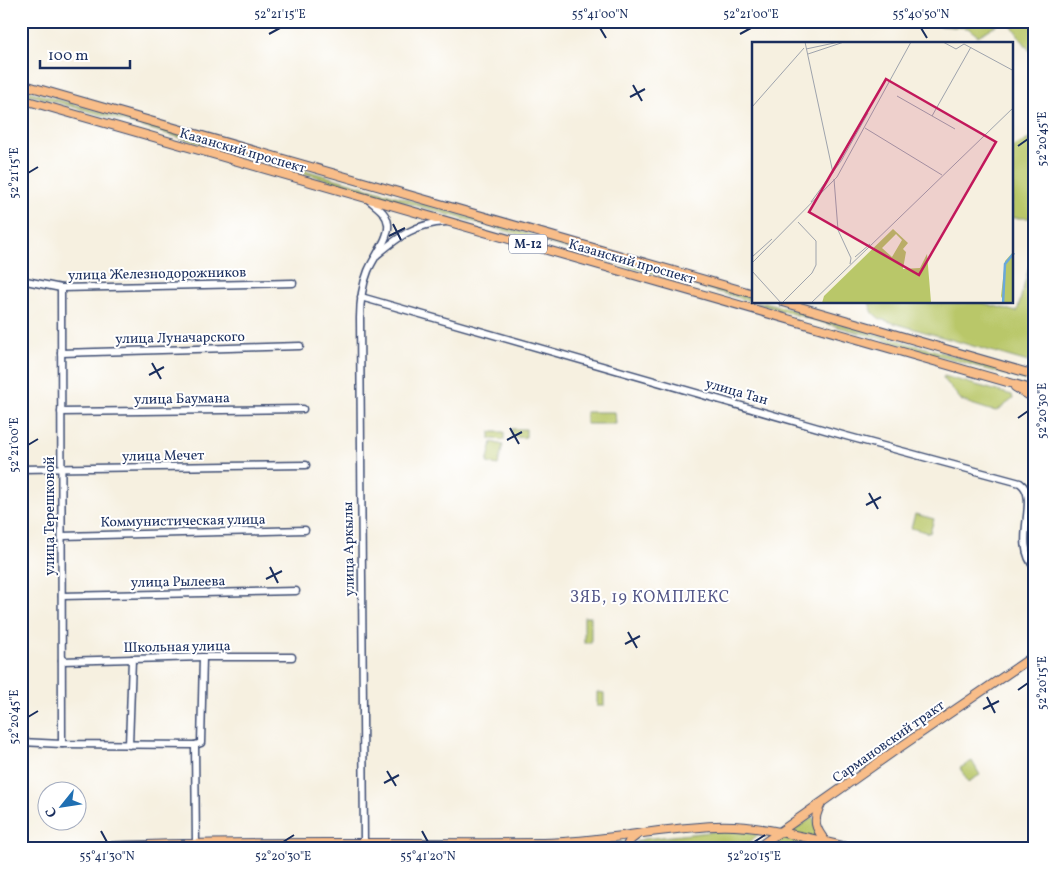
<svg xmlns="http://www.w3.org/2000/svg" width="1056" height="869" viewBox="0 0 1056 869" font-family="Vollkorn,serif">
	<rect width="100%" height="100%" fill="#fff"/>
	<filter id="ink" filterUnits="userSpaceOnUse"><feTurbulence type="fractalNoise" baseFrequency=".02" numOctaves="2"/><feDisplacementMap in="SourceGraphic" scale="10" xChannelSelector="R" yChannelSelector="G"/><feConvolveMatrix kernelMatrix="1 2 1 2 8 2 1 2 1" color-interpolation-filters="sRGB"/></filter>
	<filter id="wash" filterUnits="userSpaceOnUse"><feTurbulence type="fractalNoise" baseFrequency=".0096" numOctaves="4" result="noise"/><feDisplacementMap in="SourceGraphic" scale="20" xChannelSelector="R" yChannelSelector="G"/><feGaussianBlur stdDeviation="1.12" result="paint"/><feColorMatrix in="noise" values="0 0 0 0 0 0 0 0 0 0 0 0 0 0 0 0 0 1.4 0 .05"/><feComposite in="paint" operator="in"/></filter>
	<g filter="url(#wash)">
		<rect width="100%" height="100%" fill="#f6f0e0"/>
		<g fill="#b9c769" stroke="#6a7b64">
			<polygon points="903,21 1004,21 978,36 968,28 900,23"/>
			<polygon points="1008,21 1035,21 1035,58"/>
			<polygon points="21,89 753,298 753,302 21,92"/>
			<polygon points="1035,136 1035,218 1012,218 1012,148"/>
			<polygon points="1035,244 1035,364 880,319 873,313 869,303 983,303 1017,312"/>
			<polygon points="755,303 768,303 1035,379 1035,383"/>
			<polygon points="944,376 1012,395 1013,399 997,411 990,410 962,401 943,378"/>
			<polygon points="586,412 615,412 616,424 586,424"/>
			<polygon points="511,429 526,429 526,437 512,438"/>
			<polygon points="490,432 504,432 504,440 490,439"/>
			<polygon points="492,442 503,445 498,465 487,463"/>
			<polygon points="915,514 934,519 930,533 911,528"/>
			<rect x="584" y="617" width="7" height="26"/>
			<polygon points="597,692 604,693 604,706 597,706"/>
			<polygon points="972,761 980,775 968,782 960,768"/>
			<polygon points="813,817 819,839 790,833"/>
			<polygon points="729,830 759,833 744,848 632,848 634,843 643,839"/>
			<polygon points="781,837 834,848 766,848"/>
			<polygon points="607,842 625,842 624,848 440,848 570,846"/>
		</g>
	</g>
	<g filter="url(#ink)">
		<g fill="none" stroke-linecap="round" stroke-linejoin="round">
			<g stroke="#3c4c72" stroke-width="9">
				<g id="minor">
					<path d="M378,254C401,235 415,224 446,222"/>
					<polyline points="21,280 61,288 293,283"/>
					<polyline points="61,288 62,744"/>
					<path d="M361,297L846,436L1020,483C1041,498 1011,542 1035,568"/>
					<polyline points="61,353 300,346"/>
					<polyline points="61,412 303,409"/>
					<polyline points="21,469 306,465"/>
					<polyline points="62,536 305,530"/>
					<polyline points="62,596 296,591"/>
					<polyline points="62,661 203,657 292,657"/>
					<polyline points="21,742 62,744 195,745 201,743 203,657"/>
					<polyline points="129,745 132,659"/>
					<polyline points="195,745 196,844"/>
					<path d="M364,843L360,318C360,302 362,286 368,271C373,258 390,238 388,224C387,213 377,207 369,200"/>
				</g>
			</g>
			<g stroke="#3c4c72" stroke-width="10">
				<g id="major">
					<polyline points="21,84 754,294"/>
					<polyline points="21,99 1035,390"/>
					<polyline points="783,302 1035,375"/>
					<polyline points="1015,387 1035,399"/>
					<path d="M821,804C812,821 815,828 826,842"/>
					<path d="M68,848C226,840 384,844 543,843C601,842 658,828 716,826C758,824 811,839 852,848"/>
					<path d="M627,848C627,841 632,839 637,835"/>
					<polyline points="757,848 893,752 1035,655"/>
				</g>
			</g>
			<use href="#minor" stroke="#fff" stroke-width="6"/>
			<use href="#major" stroke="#f8bd89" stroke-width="8"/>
		</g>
	</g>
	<path fill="none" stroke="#1b2f5e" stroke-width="2" d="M600,28L606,38M921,28L927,38M269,34L280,28M740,34L751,28M633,85L642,101M630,97L645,89M1018,146L1028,139M28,173L38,167M393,224L401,240M389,236L405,228M152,363L161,379M149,375L164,367M1018,418L1028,411M510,428L519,444M507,440L522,432M28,445L38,439M869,493L878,509M866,505L881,497M270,567L278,583M266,579L282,571M628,632L637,648M625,644L640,636M1018,690L1028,683M987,697L995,713M983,709L999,701M28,717L38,711M387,771L396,786M384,783L399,775M101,831L107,842M422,831L428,842M283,842L294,835M754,842L765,835"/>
	<g text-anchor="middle" stroke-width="4" stroke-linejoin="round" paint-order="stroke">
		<rect fill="#fff" stroke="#5f6d8e" stroke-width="1" x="509" y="234.5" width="38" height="19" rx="4"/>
		<g font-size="12" font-weight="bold" fill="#1b2f5e">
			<text x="528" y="248">М-12</text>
		</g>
		<g font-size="14" fill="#1b2f5e" stroke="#fff">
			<text transform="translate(243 150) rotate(16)" y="5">Казанский проспект</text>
			<text transform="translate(632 261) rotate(16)" y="5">Казанский проспект</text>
			<text transform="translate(157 273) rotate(-1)" y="5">улица Железнодорожников</text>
			<text transform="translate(180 337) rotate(-1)" y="5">улица Луначарского</text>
			<text transform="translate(737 391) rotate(16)" y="5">улица Тан</text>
			<text transform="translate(182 398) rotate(-1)" y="5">улица Баумана</text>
			<text transform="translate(163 455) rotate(-1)" y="5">улица Мечет</text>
			<text transform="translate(49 516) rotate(-90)" y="5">улица Терешковой</text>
			<text transform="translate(183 520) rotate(-1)" y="5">Коммунистическая улица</text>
			<text transform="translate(348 549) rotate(-91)" y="5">улица Аркылы</text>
			<text transform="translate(178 581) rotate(-1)" y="5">улица Рылеева</text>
			<text transform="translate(177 646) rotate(-1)" y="5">Школьная улица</text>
			<text transform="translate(888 741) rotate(-35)" y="5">Сармановский тракт</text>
		</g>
		<g font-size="16" letter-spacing="1" fill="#545788" stroke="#fff">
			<text x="650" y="602">ЗЯБ, 19 КОМПЛЕКС</text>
		</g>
	</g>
	<g transform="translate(752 42)">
		<rect width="261" height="261" fill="#f6f0e0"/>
		<path d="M141,187L156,201L151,207L154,210L151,227L168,226L175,212L179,260L195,261H70L72,254ZM144,192L150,198L140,215L130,206ZM261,210V261H252L249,254L253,219Z" fill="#b9c769" fill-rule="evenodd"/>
		<path fill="none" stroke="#6aa8dc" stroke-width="2.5" d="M251,262L253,222L262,211"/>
		<path fill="none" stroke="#9ea3ac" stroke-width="1" d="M53,0L81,131M191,0L204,7L212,2L262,29M54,7L87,0M56,12L92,0M145,54L203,87M0,65L52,6M180,74L219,5M113,86L190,133M82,137L86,188L99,216L98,222M59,160L89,119L116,71M0,215L20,197M103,215L118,202M0,221L85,135L159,0M0,229L30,262M29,262L60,231L64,223V199L46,180M58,262L262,65"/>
		<path fill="#c2185b" fill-opacity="0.15" stroke="#c2185b" stroke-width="2.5" d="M134,37L244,100L167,233L57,170Z"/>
		<rect width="261" height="261" fill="none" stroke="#1b2f5e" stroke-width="2.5"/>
	</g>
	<rect width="1056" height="869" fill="none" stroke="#fff" stroke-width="55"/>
	<g transform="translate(62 806) rotate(240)"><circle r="24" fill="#ffffff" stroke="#a4acbf"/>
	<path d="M0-4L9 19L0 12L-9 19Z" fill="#1f6fb2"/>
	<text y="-8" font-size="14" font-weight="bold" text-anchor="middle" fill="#1b2f5e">С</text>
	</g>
	<path d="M40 60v8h90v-8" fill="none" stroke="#1b2f5e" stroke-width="2.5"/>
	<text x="48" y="60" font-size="15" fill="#1b2f5e" stroke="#ffffff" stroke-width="4" paint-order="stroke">100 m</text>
	<rect x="28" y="28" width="1000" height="814" fill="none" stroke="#1b2f5e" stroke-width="2"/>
	<g font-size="12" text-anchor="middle" fill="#1b2f5e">
		<text x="280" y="18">52°21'15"E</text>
		<text x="600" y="18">55°41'00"N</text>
		<text x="751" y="18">52°21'00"E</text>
		<text x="921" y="18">55°40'50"N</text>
		<text transform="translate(1042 139) rotate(-90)" y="4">52°20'45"E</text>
		<text transform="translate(14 173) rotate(-90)" y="4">52°21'15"E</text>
		<text transform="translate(1042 411) rotate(-90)" y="4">52°20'30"E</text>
		<text transform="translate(14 445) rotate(-90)" y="4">52°21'00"E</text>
		<text transform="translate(1042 683) rotate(-90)" y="4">52°20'15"E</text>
		<text transform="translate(14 717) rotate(-90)" y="4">52°20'45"E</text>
		<text x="107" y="860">55°41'30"N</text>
		<text x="283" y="860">52°20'30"E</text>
		<text x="428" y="860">55°41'20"N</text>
		<text x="754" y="860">52°20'15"E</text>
	</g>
</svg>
